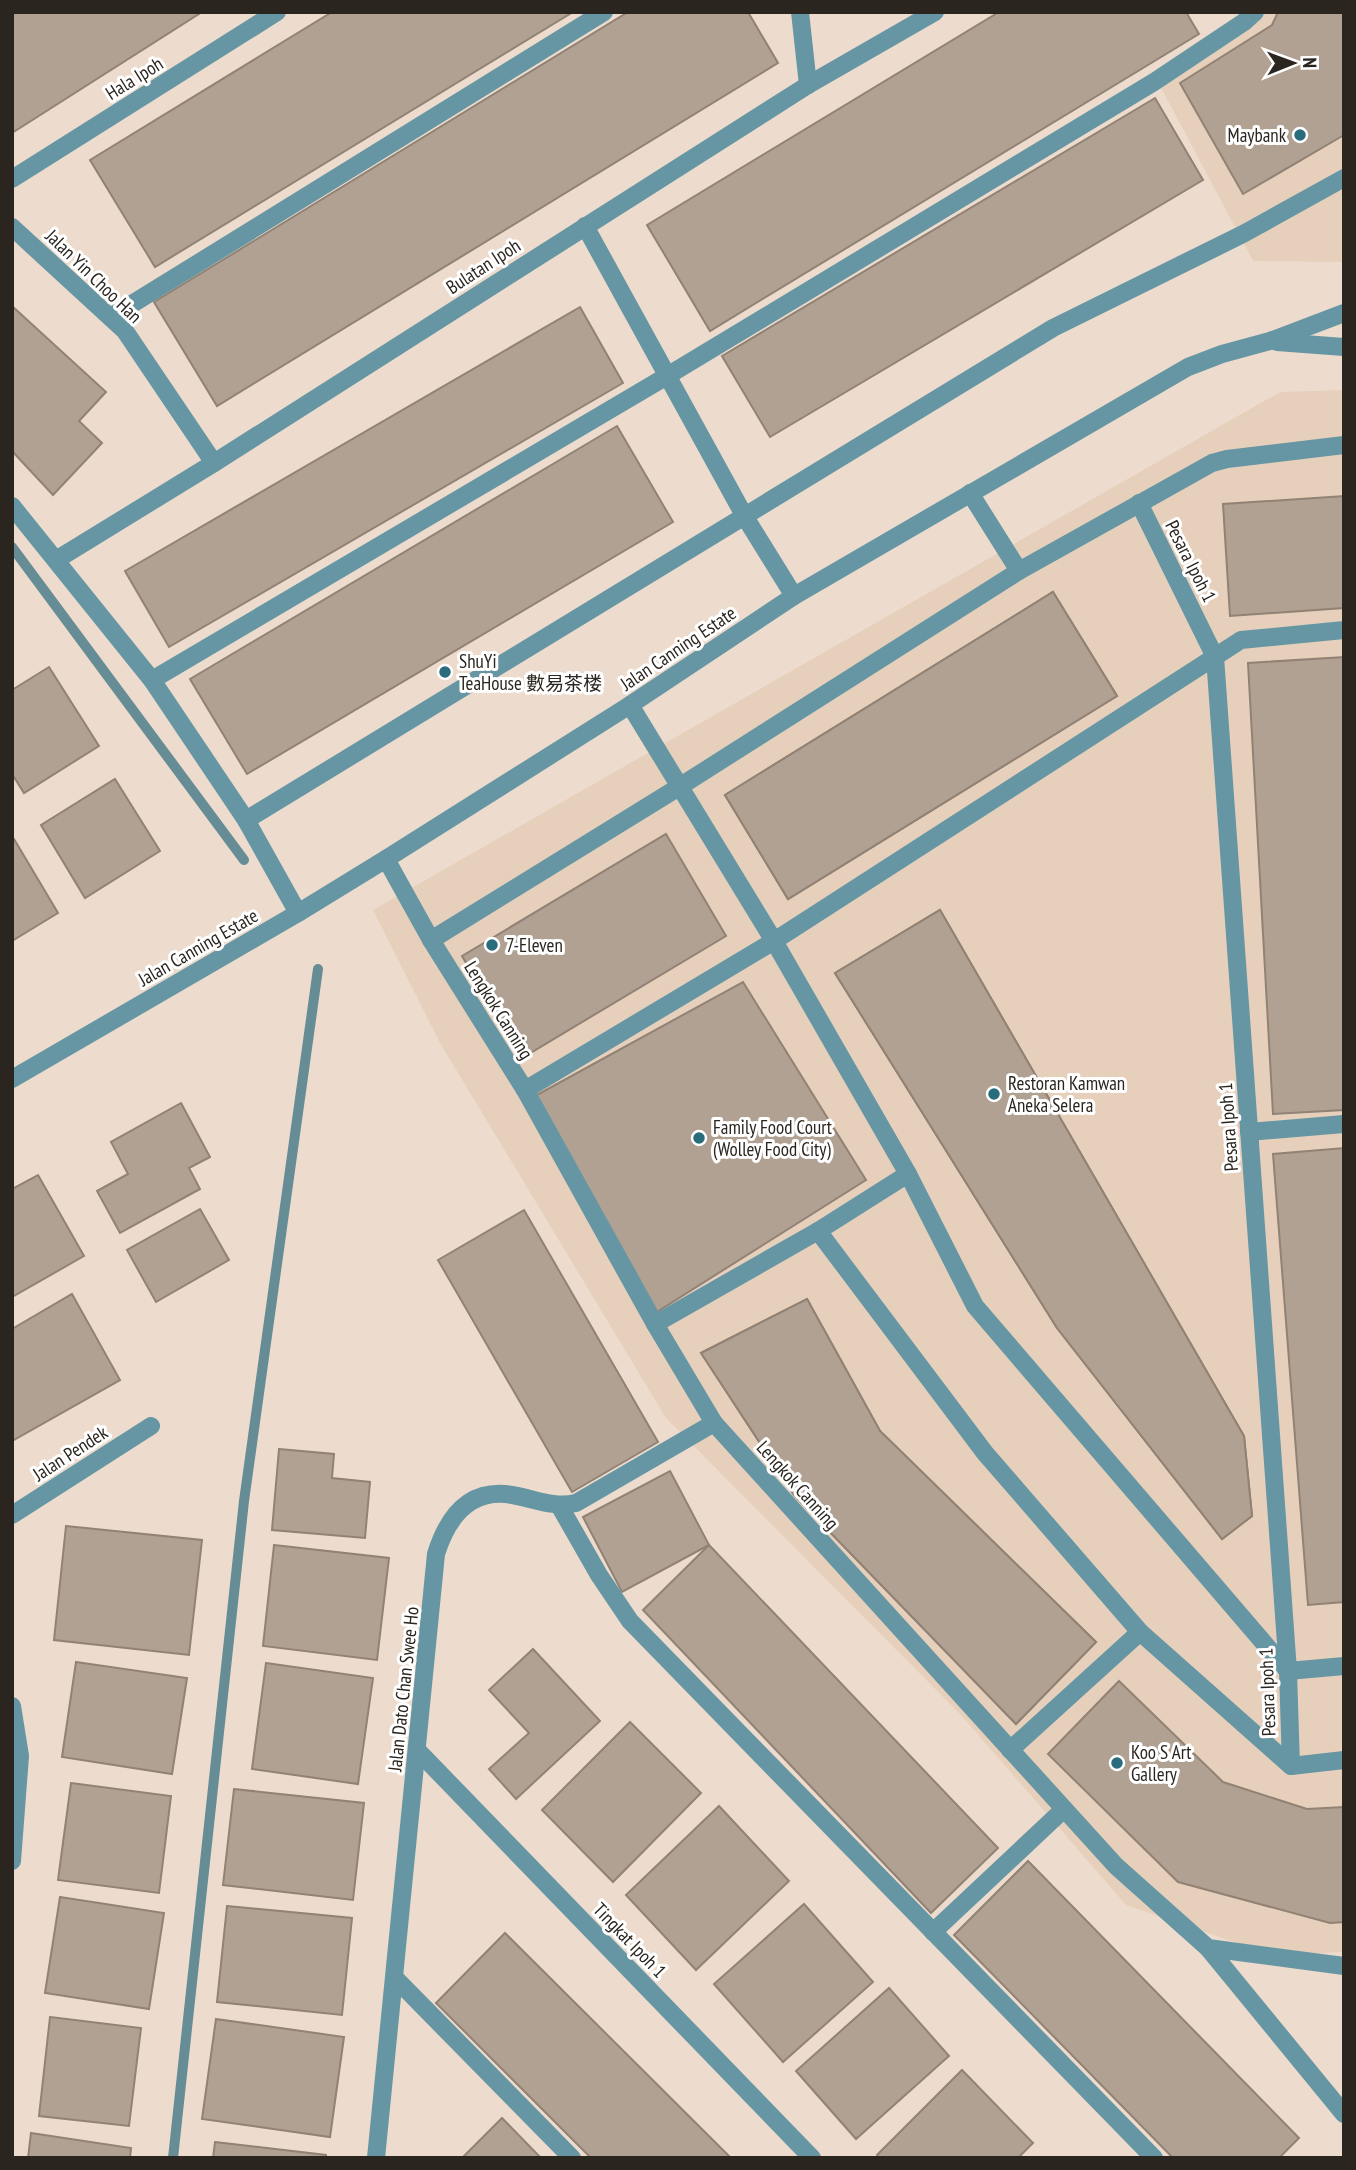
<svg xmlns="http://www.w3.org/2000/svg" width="1356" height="2170" viewBox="0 0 1356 2170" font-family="'PT Sans Narrow','Noto Sans SC',sans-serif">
	<rect width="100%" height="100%" fill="#eddccd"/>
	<g fill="#e6d0bc">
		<polygon points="1265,12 1344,12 1344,262 1253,261 1158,82 1262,18"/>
		<polygon points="1344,390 1344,1952 1272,1955 1126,1905 961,1715 666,1418 440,1043 373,910 1280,392"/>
	</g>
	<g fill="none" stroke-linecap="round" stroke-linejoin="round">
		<g stroke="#668c95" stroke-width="10">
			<polyline points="12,547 244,860"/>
			<polyline points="173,2158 244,1501 318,969"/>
		</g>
	</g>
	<g fill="#b1a193" stroke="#918274" stroke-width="2">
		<polygon points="12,12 202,12 12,133"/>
		<polygon points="332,12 573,12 155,267 90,160"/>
		<polygon points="628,12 748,12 778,63 217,406 154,302"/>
		<polygon points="999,12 1186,12 1199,34 710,331 647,225"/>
		<polygon points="1278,12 1344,12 1344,135 1243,194 1180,83 1272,25"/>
		<polygon points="1155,98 1203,180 770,437 722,356"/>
		<polygon points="12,306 106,392 79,421 102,443 53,495 12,451"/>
		<polygon points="580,307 623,383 169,647 125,571"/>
		<polygon points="617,426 673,522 247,774 190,679"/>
		<polygon points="1344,496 1344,608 1230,616 1223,504"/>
		<polygon points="1053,592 1117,696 788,899 725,795"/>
		<polygon points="1053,592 1117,696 788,899 725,795"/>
		<polygon points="1344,657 1344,1110 1273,1114 1248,663"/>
		<polygon points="49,667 99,746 24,793 12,774 12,690"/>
		<polygon points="115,779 160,851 85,898 41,825"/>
		<polygon points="666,834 726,936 522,1058 462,956"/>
		<polygon points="14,839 58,913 12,941 12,840"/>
		<polygon points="940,910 1244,1436 1252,1516 1222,1539 1057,1328 835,973"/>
		<polygon points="940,910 1244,1436 1252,1516 1222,1539 1057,1328 835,973"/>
		<polygon points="743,982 866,1180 652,1315 535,1096"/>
		<polygon points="181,1103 210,1157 189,1168 200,1189 120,1233 97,1191 128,1174 111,1142"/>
		<polygon points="1344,1148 1344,1602 1308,1605 1273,1154"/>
		<polygon points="38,1175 84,1256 12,1297 12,1189"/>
		<polygon points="200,1209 229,1260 156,1302 127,1250"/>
		<polygon points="524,1210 658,1442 572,1492 438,1260"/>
		<polygon points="72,1294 120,1380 12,1441 12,1329"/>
		<polygon points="807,1299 880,1431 1096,1642 1016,1724 794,1495 701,1353"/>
		<polygon points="807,1299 880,1431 1096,1642 1016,1724 794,1495 701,1353"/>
		<polygon points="279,1449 334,1454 332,1478 370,1482 365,1538 272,1530"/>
		<polygon points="670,1471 709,1545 622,1592 583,1517"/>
		<polygon points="66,1526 202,1540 189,1655 54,1640"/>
		<polygon points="274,1545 389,1558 377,1660 263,1646"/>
		<polygon points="709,1545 998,1848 931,1913 643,1610"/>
		<polygon points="533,1649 600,1721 516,1799 489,1769 529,1733 489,1690"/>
		<polygon points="76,1662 187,1678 172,1774 62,1757"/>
		<polygon points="266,1663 373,1678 358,1784 252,1769"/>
		<polygon points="1119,1681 1223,1782 1307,1809 1344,1807 1344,1922 1330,1923 1178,1882 1048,1754"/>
		<polygon points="630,1722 701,1793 613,1882 542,1810"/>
		<polygon points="71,1783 171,1796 159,1893 58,1880"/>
		<polygon points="234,1789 364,1803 353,1900 223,1885"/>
		<polygon points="719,1806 789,1881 696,1970 626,1895"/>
		<polygon points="1028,1861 1299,2138 1279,2158 1173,2158 954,1935"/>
		<polygon points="60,1897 164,1913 149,2009 45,1993"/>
		<polygon points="804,1904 873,1982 783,2062 714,1984"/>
		<polygon points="227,1906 352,1918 342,2015 217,2002"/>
		<polygon points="505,1933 731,2158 591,2158 436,2003"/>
		<polygon points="889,1988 949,2056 856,2139 796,2071"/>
		<polygon points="50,2017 141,2028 129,2126 39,2116"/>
		<polygon points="216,2019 344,2037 330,2137 202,2119"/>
		<polygon points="962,2070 1033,2143 1018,2158 879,2158 877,2155"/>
		<polygon points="502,2118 541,2158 462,2158"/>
		<polygon points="31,2133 131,2148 130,2158 28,2158"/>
		<polygon points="215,2142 326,2155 326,2158 213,2158"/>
	</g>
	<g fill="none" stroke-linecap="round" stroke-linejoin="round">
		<g stroke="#6696a3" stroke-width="18">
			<polyline points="800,12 808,85"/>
			<polyline points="12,179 277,12"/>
			<polyline points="585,226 745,517 794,596"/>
			<polyline points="12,227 125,331 214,463"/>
			<polyline points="111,317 604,12"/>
			<polyline points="1277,342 1344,347"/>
			<polyline points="970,493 1019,571"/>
			<polyline points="1139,503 1215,657 1288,1671 1291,1766"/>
			<polyline points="12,506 152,680 246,820 298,913"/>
			<polyline points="56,560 214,463 808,85 935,12"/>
			<polyline points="152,680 667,376 1154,82 1244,22 1255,12"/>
			<polyline points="630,705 774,941 908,1174 975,1306 1288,1671"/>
			<polyline points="246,820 1053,328 1243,234 1344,178"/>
			<polyline points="386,859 431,940 525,1090 655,1324 714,1423 1116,1866 1208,1948 1344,1966"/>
			<polyline points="431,940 679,787 1019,571 1212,463 1227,459 1344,445"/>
			<polyline points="12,1079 298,913 386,859 630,705 794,596 1188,367 1222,354 1270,341 1344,313"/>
			<polyline points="525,1090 774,941 1241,640 1344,630"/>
			<polyline points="1249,1132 1344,1124"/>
			<polyline points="818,1231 985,1453 1140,1632 1291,1766 1344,1760"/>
			<polyline points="655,1324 818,1231 908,1174"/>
			<polyline points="559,1505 599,1575 630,1621 1154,2158"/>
			<polyline points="12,1515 151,1426"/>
			<polyline points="1288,1671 1344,1666"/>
			<polyline points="12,1706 20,1756 12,1861"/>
			<polyline points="1010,1750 1140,1632"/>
			<polyline points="418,1751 812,2158"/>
			<polyline points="933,1932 1063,1810"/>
			<polyline points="1208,1948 1344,2114"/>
			<polyline points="395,1978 572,2158"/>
			<path d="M376,2158L436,1554C446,1522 465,1491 505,1494C529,1496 551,1509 576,1503L714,1423"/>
		</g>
	</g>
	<g fill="#296d7d" stroke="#fff" stroke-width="2.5">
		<circle cx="1300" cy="135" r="7"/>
		<circle cx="445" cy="672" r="7"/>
		<circle cx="492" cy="945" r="7"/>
		<circle cx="994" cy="1094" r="7"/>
		<circle cx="699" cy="1138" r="7"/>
		<circle cx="1117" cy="1763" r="7"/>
	</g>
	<g text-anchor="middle" stroke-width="6" stroke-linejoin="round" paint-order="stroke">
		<g font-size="19" fill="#2b251f" stroke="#fff">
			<text transform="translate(134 78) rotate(-32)" y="7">Hala Ipoh</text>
			<text transform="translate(483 266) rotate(-33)" y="7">Bulatan Ipoh</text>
			<text transform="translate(94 276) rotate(44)" y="7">Jalan Yin Choo Han</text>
			<text transform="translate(1191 561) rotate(63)" y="7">Pesara Ipoh 1</text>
			<text transform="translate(678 648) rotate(-34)" y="7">Jalan Canning Estate</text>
			<text transform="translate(198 947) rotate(-30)" y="7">Jalan Canning Estate</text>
			<text transform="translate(499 1010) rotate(58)" y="7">Lengkok Canning</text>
			<text transform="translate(1228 1127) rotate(-94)" y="7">Pesara Ipoh 1</text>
			<text transform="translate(70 1453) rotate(-33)" y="7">Jalan Pendek</text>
			<text transform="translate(798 1485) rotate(48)" y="7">Lengkok Canning</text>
			<text transform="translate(403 1689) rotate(-84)" y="7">Jalan Dato Chan Swee Ho</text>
			<text transform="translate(1267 1692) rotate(-92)" y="7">Pesara Ipoh 1</text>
			<text transform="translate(630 1940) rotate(46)" y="7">Tingkat Ipoh 1</text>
		</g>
		<g font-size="19" fill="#2b251f" stroke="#fff" text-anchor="start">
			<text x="1286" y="142" text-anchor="end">Maybank</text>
			<text x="459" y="668">ShuYi<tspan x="459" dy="22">TeaHouse 數易茶楼</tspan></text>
			<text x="506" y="952">7-Eleven</text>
			<text x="1008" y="1090">Restoran Kamwan<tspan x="1008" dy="22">Aneka Selera</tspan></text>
			<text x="713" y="1134">Family Food Court<tspan x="713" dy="22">(Wolley Food City)</tspan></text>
			<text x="1131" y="1759">Koo S Art<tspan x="1131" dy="22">Gallery</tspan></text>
		</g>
	</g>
	<rect width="1356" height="2170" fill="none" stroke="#2b251f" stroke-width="28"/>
	<g transform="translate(1293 63) rotate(89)" stroke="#ffffff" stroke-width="5" paint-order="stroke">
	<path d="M0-5L12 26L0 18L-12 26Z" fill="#2b251f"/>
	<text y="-10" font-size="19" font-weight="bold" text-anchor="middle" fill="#2b251f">N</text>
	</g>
</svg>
